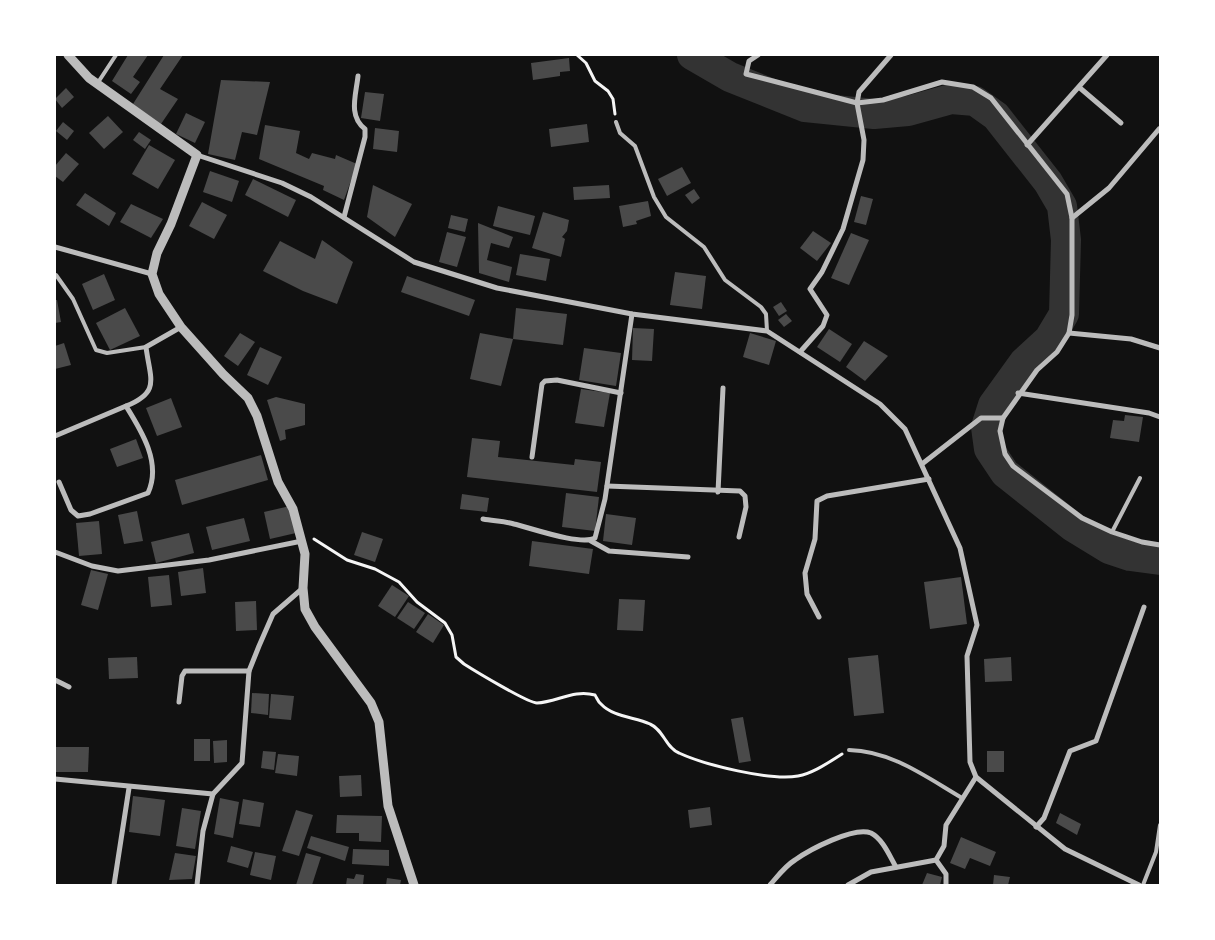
<svg xmlns="http://www.w3.org/2000/svg" width="1215" height="940" viewBox="0 0 1215 940" font-family="Quicksand,sans-serif">
	<rect width="100%" height="100%" fill="#111"/>
	<g fill="none" stroke-linecap="round" stroke-linejoin="round">
		<polyline stroke="#333" stroke-width="30" points="692,55 730,77 805,107 874,114 908,111 951,99 975,101 996,116 1048,182 1062,206 1066,240 1064,314 1049,339 1024,362 993,405 986,427 989,449 1005,473 1073,527 1109,549 1130,556 1160,560"/>
	</g>
	<g fill="#4a4a4a">
		<polygon points="128,55 148,55 133,77 140,82 131,94 112,81"/>
		<polygon points="164,55 183,55 160,89 178,99 161,124 133,104"/>
		<polygon points="569,58 570,71 560,72 560,76 533,80 531,63"/>
		<polygon points="221,80 270,82 257,135 242,132 235,160 208,154"/>
		<polygon points="66,88 74,97 62,108 55,99"/>
		<polygon points="365,92 384,94 380,121 361,118"/>
		<polygon points="186,113 205,122 195,143 176,134"/>
		<polygon points="108,116 123,132 104,149 89,133"/>
		<polygon points="63,122 74,131 67,140 56,131"/>
		<polygon points="587,124 589,142 551,147 549,129"/>
		<polygon points="265,125 300,131 296,153 309,159 312,153 335,159 336,155 357,164 344,200 323,190 324,186 259,159"/>
		<polygon points="375,128 399,131 397,152 373,149"/>
		<polygon points="139,132 151,140 145,149 133,140"/>
		<polygon points="149,145 175,160 158,189 132,174"/>
		<polygon points="66,153 79,164 63,182 55,176 55,166"/>
		<polygon points="682,167 691,183 667,196 658,179"/>
		<polygon points="210,171 239,181 232,202 203,192"/>
		<polygon points="253,179 296,200 288,217 245,195"/>
		<polygon points="373,185 412,204 395,237 367,217"/>
		<polygon points="609,185 610,198 574,200 573,187"/>
		<polygon points="694,189 700,198 692,204 685,195"/>
		<polygon points="85,193 116,213 109,226 76,205"/>
		<polygon points="861,196 873,199 866,225 854,222"/>
		<polygon points="648,201 651,216 636,221 637,224 623,227 619,206"/>
		<polygon points="202,202 227,215 214,239 189,226"/>
		<polygon points="131,204 163,219 151,238 120,222"/>
		<polygon points="498,206 535,216 530,235 493,226"/>
		<polygon points="543,212 569,220 567,231 562,237 565,239 561,257 532,248"/>
		<polygon points="451,215 468,219 465,232 448,228"/>
		<polygon points="478,223 513,237 509,248 491,243 487,260 512,267 509,282 479,273"/>
		<polygon points="813,231 831,243 817,261 800,248"/>
		<polygon points="447,232 466,237 457,267 439,262"/>
		<polygon points="851,233 869,240 849,285 831,278"/>
		<polygon points="322,240 353,262 337,304 303,291 263,271 280,241 315,259"/>
		<polygon points="520,254 550,259 546,281 516,275"/>
		<polygon points="675,272 706,276 702,309 670,305"/>
		<polygon points="104,274 115,300 93,310 82,284"/>
		<polygon points="407,276 475,300 469,316 401,292"/>
		<polygon points="55,300 57,300 61,322 55,323"/>
		<polygon points="781,302 787,311 779,316 773,307"/>
		<polygon points="125,308 140,336 110,350 96,323"/>
		<polygon points="516,308 567,314 563,345 513,339"/>
		<polygon points="786,314 792,321 784,327 778,320"/>
		<polygon points="633,328 654,329 652,361 632,360"/>
		<polygon points="829,329 852,344 840,362 817,347"/>
		<polygon points="240,333 255,342 238,366 224,356"/>
		<polygon points="480,333 513,339 501,386 470,379"/>
		<polygon points="750,333 776,341 769,365 743,357"/>
		<polygon points="864,341 888,356 865,381 846,367"/>
		<polygon points="64,343 71,365 55,369 55,346"/>
		<polygon points="260,347 282,357 268,385 247,375"/>
		<polygon points="584,348 621,353 616,386 579,380"/>
		<polygon points="581,389 610,393 604,427 575,423"/>
		<polygon points="276,397 305,404 305,425 285,430 286,439 280,441 267,400"/>
		<polygon points="171,398 182,427 157,436 146,408"/>
		<polygon points="1125,415 1143,417 1139,442 1110,438 1113,420 1124,421"/>
		<polygon points="472,438 500,441 498,457 574,465 575,459 601,462 597,492 467,477"/>
		<polygon points="136,439 143,458 117,467 110,449"/>
		<polygon points="261,455 268,480 182,505 175,480"/>
		<polygon points="566,493 599,497 595,531 562,527"/>
		<polygon points="462,494 489,498 487,512 460,509"/>
		<polygon points="290,506 296,533 270,539 264,512"/>
		<polygon points="137,511 143,541 124,544 118,515"/>
		<polygon points="606,514 636,518 632,545 603,541"/>
		<polygon points="244,518 250,541 212,550 206,527"/>
		<polygon points="99,521 102,554 79,556 76,523"/>
		<polygon points="362,532 383,539 375,562 354,555"/>
		<polygon points="189,533 194,553 156,563 151,542"/>
		<polygon points="532,541 593,549 589,574 529,566"/>
		<polygon points="203,568 206,593 181,596 178,572"/>
		<polygon points="91,570 108,574 98,610 81,605"/>
		<polygon points="169,575 172,605 151,607 148,577"/>
		<polygon points="961,577 967,624 930,629 924,582"/>
		<polygon points="392,585 409,596 395,617 378,606"/>
		<polygon points="619,599 645,600 643,631 617,630"/>
		<polygon points="256,601 257,630 236,631 235,602"/>
		<polygon points="408,602 425,613 414,629 397,618"/>
		<polygon points="428,614 444,625 433,643 416,632"/>
		<polygon points="878,655 884,713 854,716 848,658"/>
		<polygon points="137,657 138,678 109,679 108,658"/>
		<polygon points="1011,657 1012,681 985,682 984,659"/>
		<polygon points="252,693 269,694 268,715 251,713"/>
		<polygon points="271,694 294,696 291,720 269,718"/>
		<polygon points="743,717 751,761 739,763 731,719"/>
		<rect x="194" y="739" width="16" height="22"/>
		<polygon points="227,740 227,762 214,763 213,741"/>
		<polygon points="55,747 89,747 88,772 55,772"/>
		<polygon points="263,751 276,752 274,770 261,768"/>
		<rect x="987" y="751" width="17" height="21"/>
		<polygon points="278,754 299,756 297,776 275,773"/>
		<polygon points="361,775 362,796 340,797 339,776"/>
		<polygon points="133,796 165,800 160,836 129,832"/>
		<polygon points="220,798 239,802 233,838 214,834"/>
		<polygon points="243,799 264,803 260,827 239,824"/>
		<polygon points="710,807 712,825 690,828 688,810"/>
		<polygon points="182,808 201,811 195,849 176,846"/>
		<polygon points="296,810 313,815 299,856 282,851"/>
		<polygon points="1060,813 1081,824 1077,835 1056,823"/>
		<polygon points="337,815 382,816 381,842 359,841 359,833 336,833"/>
		<polygon points="311,836 349,847 345,861 307,848"/>
		<polygon points="961,837 996,852 990,866 970,858 965,869 950,863"/>
		<polygon points="231,846 253,852 248,868 227,862"/>
		<polygon points="353,849 389,850 389,866 352,864"/>
		<polygon points="255,852 276,856 271,880 250,875"/>
		<polygon points="175,853 196,856 192,879 169,880"/>
		<polygon points="306,853 321,857 312,885 296,885"/>
		<polygon points="927,873 942,877 940,885 922,885"/>
		<polygon points="356,874 364,875 363,885 346,885 347,878 354,879"/>
		<polygon points="994,875 1010,877 1008,885 993,885"/>
		<polygon points="387,878 401,880 400,885 386,885"/>
	</g>
	<g fill="none" stroke-linecap="round" stroke-linejoin="round">
		<g stroke="#f5f5f5" stroke-width="3">
			<polyline points="577,55 586,63 595,81 608,91 613,99 615,114"/>
			<path d="M314,539L347,560L375,569L399,582L417,602L445,623L452,635L456,657L464,664C475,671 528,703 537,703C557,702 574,689 595,695C597,698 598,702 601,704C613,717 635,717 650,724C664,730 665,747 679,753C705,765 770,781 798,776C814,773 829,762 842,754"/>
		</g>
		<g stroke="#bcbcbc" stroke-width="4">
			<polyline points="97,84 116,55"/>
			<polyline points="616,122 620,133 635,146 654,197 666,217 704,247 725,280 761,307 766,314 767,331"/>
			<polyline points="56,275 73,299 96,350 107,353 146,347"/>
			<polyline points="1112,532 1140,478"/>
			<path d="M849,750C892,751 926,777 962,798"/>
			<polyline points="1143,885 1156,852 1160,825"/>
		</g>
		<g stroke="#bcbcbc" stroke-width="5">
			<polyline points="758,55 749,61 746,74 857,103 883,100 942,82 973,87 991,98 1067,194 1072,218 1072,315 1069,333 1057,352 1037,370 1003,418 1000,431 1005,454 1013,466 1082,518 1112,532 1142,542 1160,545"/>
			<polyline points="1080,88 1121,123"/>
			<polyline points="1027,145 1107,55"/>
			<polyline points="197,155 282,183 311,197 414,262 497,288 632,314 767,331 880,404 905,429 960,548 977,625 967,656 970,762 976,777 1065,849 1139,885"/>
			<path d="M344,217L365,137V129C348,116 356,95 358,76"/>
			<polyline points="1072,218 1109,188 1159,129"/>
			<polyline points="55,247 152,274"/>
			<polyline points="1069,333 1131,339 1160,348"/>
			<polyline points="800,352 823,326 827,315 810,289 822,272 843,229 863,160 864,140 857,103 859,92 891,55"/>
			<polyline points="1018,393 1149,413 1160,417"/>
			<polyline points="55,436 126,406"/>
			<polyline points="532,457 542,384 545,381 557,380 621,393"/>
			<polyline points="922,464 981,418 1003,418"/>
			<path d="M59,482L71,510L78,516L90,514L148,493C162,463 141,430 126,406C161,392 150,379 146,347L181,327"/>
			<polyline points="607,486 740,491 745,496 746,507 739,537"/>
			<polyline points="718,492 723,388"/>
			<path d="M483,519C493,521 504,521 514,524C531,528 581,546 595,538L605,499L632,314"/>
			<polyline points="591,541 609,551 688,557"/>
			<polyline points="55,552 92,566 118,571 209,560 302,541"/>
			<polyline points="819,617 807,594 805,573 815,539 817,501 827,496 929,479"/>
			<polyline points="55,680 69,687"/>
			<polyline points="179,702 182,676 185,671 249,671"/>
			<polyline points="55,779 213,794 242,763 249,671 259,646 273,614 303,588"/>
			<polyline points="1036,827 1044,818 1070,751 1096,741 1144,607"/>
			<polyline points="936,860 946,874 946,885"/>
			<polyline points="114,885 129,788"/>
			<polyline points="197,885 203,831 213,794"/>
			<path d="M770,885C777,877 785,866 795,860C809,850 854,826 871,833C883,839 890,857 896,867"/>
			<polyline points="848,885 871,872 936,860 944,846 946,825 976,777"/>
		</g>
		<polyline stroke="#bcbcbc" stroke-width="9" points="68,55 89,78 197,155 171,224 157,253 152,274 159,294 181,327 223,374 248,398 257,416 278,482 293,509 305,554 303,588 305,609 315,627 371,703 379,722 388,806 414,885"/>
	</g>
	<rect width="1215" height="940" fill="none" stroke="#ffffff" stroke-width="112"/>
</svg>
